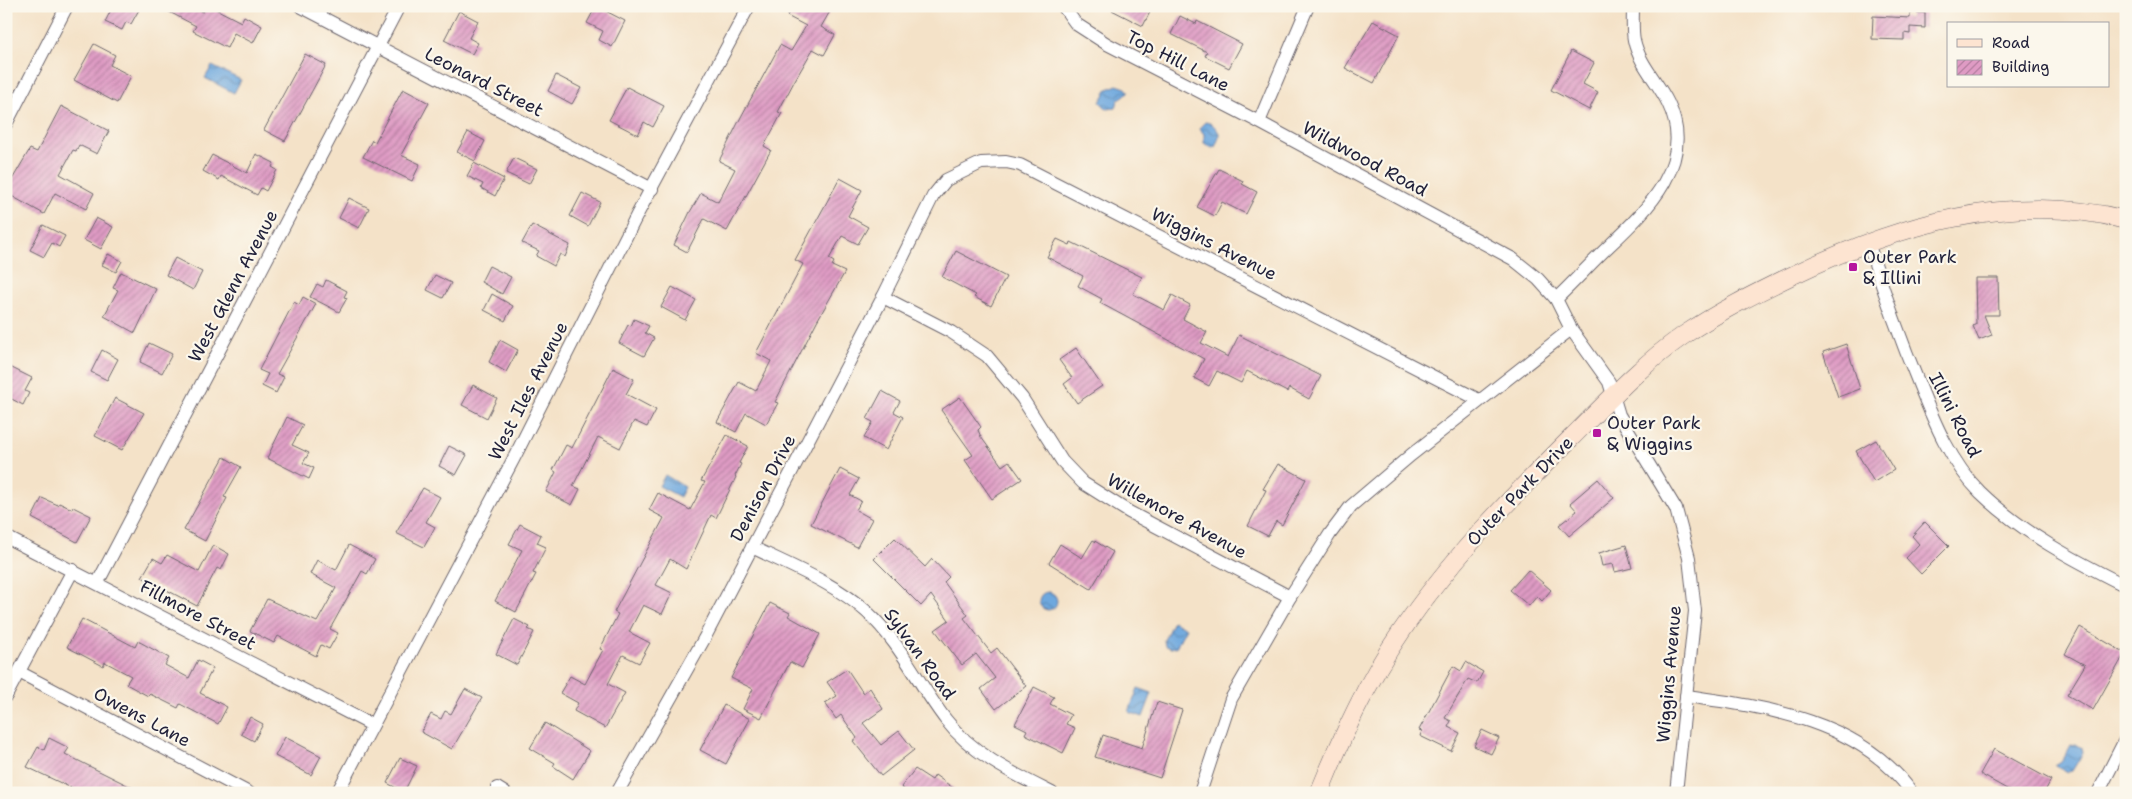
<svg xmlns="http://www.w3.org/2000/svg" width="2132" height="799" viewBox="0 0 2132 799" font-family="'Shantell Sans',sans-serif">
	<defs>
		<pattern id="water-waves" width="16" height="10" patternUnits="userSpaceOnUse" patternTransform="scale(1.25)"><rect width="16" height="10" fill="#6ea8de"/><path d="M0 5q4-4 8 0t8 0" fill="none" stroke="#5a88b5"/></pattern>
		<pattern id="building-hatch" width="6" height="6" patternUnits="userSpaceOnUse" patternTransform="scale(1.25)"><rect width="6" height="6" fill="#df9bc4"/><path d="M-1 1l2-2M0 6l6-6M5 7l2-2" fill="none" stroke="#b47ea0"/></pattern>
	</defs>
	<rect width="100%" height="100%" fill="#fbf7ec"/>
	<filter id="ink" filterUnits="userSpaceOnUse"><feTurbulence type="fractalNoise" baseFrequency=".02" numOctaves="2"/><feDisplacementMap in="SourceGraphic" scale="10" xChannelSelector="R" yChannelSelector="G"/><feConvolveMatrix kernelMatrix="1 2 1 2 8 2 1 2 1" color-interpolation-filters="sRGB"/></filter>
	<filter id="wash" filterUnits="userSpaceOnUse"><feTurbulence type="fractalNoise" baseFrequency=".0096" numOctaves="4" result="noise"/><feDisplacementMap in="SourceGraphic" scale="20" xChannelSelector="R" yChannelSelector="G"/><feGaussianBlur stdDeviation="1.12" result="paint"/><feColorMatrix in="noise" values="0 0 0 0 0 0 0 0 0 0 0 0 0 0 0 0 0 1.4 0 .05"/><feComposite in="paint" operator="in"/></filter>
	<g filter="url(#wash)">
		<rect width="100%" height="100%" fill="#f4e2c8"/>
		<g fill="url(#water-waves)" stroke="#48658c">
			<polygon points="212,66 241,80 234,93 205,78"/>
			<polygon points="1117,85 1126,88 1129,92 1118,100 1116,108 1107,109 1100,102 1108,89"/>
			<path d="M1205,122C1213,123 1216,127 1220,135L1215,147L1212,148L1204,143V134L1199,128Z"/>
			<polygon points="665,475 685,487 680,497 659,486"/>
			<circle cx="1048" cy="601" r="9"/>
			<polygon points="1173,621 1186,628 1176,647 1171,648 1165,646 1164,640"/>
			<polygon points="1138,688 1152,693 1143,717 1129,712"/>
			<polygon points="2076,744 2082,748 2083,753 2072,771 2068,772 2055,765 2063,760 2071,745"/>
		</g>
		<g id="blocks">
			<g fill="url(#building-hatch)">
				<polygon points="113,6 141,6 131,24 126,22 122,30 105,22"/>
				<polygon points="158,6 193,6 203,12 206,6 210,6 241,22 244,16 262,26 253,43 234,33 227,48 193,31 196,26"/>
				<polygon points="596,6 625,21 612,47 599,40 603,31 587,23"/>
				<polygon points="793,6 833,6 821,27 835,35 824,55 813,49 795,80 778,112 782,113 764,146 771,150 727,231 704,219 687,252 674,245 690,212 701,193 718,202 735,169 719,161 741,117 780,45 791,51 806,26 787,16"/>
				<polygon points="1104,6 1153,6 1143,26"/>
				<polygon points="459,11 478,21 469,38 478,43 472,54 444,40"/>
				<polygon points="1910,12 1925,13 1925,28 1910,27 1910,34 1904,33 1904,40 1872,39 1873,16 1910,18"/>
				<polygon points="1180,16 1196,24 1197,21 1242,44 1229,68 1205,56 1207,52 1171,34"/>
				<polygon points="1373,21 1399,35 1374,83 1345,68"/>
				<polygon points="94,44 115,55 110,65 131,76 117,103 74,80"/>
				<polygon points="1571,51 1594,63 1583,84 1598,92 1589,110 1551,90"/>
				<polygon points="305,54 326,65 285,141 264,130"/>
				<polygon points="556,75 581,88 572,104 548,91"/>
				<polygon points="627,87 664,106 653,127 644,122 638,135 609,120"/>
				<polygon points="403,89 429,103 401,155 420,164 412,181 363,157 372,140 375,142"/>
				<polygon points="61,106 109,131 97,154 79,145 76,151 73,150 60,174 94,193 86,209 55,193 44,214 6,193 6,190 30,149 37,152"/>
				<polygon points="468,132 485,141 475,161 457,152"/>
				<polygon points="256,154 274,163 272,167 277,170 266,191 261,188 257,195 221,176 219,180 203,171 212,155 247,173"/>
				<polygon points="514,158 537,169 529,184 506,173"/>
				<polygon points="474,163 504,179 495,196 481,188 483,184 467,176"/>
				<polygon points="1219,169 1243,181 1242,184 1257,192 1246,214 1222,202 1215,216 1197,207"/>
				<polygon points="840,178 862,190 848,216 868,227 858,244 842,236 829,259 834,262 832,266 845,272 817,321 775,402 778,403 766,424 746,413 736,432 717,422 739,382 756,391 771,361 756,353 803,264 795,260"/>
				<polygon points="582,193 600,202 588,226 570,216"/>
				<polygon points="349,198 369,208 359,228 339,218"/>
				<polygon points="96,218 113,227 101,249 84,240"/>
				<polygon points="43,225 65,236 59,247 52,243 44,257 30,250"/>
				<polygon points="532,225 570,245 565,257 560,254 554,266 536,256 539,251 522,243"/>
				<polygon points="1057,239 1070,245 1071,242 1142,277 1133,294 1164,310 1172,295 1190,305 1183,319 1207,332 1201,343 1228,357 1239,335 1321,376 1309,399 1289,388 1287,392 1247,371 1241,383 1217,371 1209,386 1194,378 1204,359 1100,303 1102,299 1078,286 1083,276 1047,257"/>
				<polygon points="956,251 1006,277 991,306 974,297 976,295 942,277"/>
				<polygon points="108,254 122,261 116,272 102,265"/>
				<polygon points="175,258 202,272 193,290 166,275"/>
				<polygon points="489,266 511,277 502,294 481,282"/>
				<polygon points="121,272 156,289 135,333 104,316 118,290 113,288"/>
				<polygon points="435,275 451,283 443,298 427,290"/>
				<polygon points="1975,278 1998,278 1999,315 1984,315 1992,335 1979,340 1973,326 1976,324"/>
				<polygon points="326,280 347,291 344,297 347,298 339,312 310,297 317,284 323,287"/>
				<polygon points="672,287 696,300 685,320 661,307"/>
				<polygon points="492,294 513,306 505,321 484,310"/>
				<polygon points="303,297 316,304 277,374 284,377 276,393 262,386 268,374 259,370 294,302 299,305"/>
				<polygon points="634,319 649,326 645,333 654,338 644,356 619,343 628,325 631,326"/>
				<polygon points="500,340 518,350 506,372 489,362"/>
				<polygon points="149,343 172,354 162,373 140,362"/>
				<polygon points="1846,344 1860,389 1838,397 1823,352"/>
				<polygon points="1076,348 1102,386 1077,403 1064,384 1072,378 1059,360"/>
				<polygon points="102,350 118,359 107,380 91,372"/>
				<polygon points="6,365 32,378 25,391 29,393 23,405 6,396"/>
				<polygon points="613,368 634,379 626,394 656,410 647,427 634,421 620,448 598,437 573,486 580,489 572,505 546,492 556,472 553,470 566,445 572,448"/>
				<polygon points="473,385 497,398 487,418 462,405"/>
				<polygon points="882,391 900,401 894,412 903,417 886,450 864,438 873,422 867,419"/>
				<polygon points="960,397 981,427 978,430 981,437 1002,466 1009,461 1022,479 992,499 965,460 973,455 941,410"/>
				<polygon points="115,398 144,413 122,450 95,436"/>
				<polygon points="287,417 303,425 292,445 309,453 303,463 314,468 309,479 267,458"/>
				<polygon points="727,435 748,446 739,463 741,464 735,476 736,477 716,518 711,515 686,569 670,559 656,585 672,593 662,614 643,605 629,632 650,643 639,663 623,655 608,684 625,693 605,728 574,711 578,703 560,693 570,676 585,684 603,650 600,649 618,614 614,612 664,518 649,510 658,493 690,510 705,482 701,481"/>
				<polygon points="1876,440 1894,470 1874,482 1856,451"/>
				<polygon points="449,446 467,455 456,475 439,466"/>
				<polygon points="224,457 241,467 224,497 227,498 205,541 184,530"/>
				<polygon points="1278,464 1306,479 1282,525 1276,521 1268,536 1248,526 1266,490 1263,489"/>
				<polygon points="840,469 859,479 850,495 861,501 856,510 872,519 857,547 811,524"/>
				<polygon points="1598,479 1614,498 1569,536 1559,525 1577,511 1570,503"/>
				<polygon points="423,488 440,497 426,522 435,527 424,547 396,533"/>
				<polygon points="42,498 58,505 59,503 72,509 73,507 91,516 77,542 32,518"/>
				<polygon points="1925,522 1949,546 1921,574 1906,558 1919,544 1912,536"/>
				<polygon points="520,524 541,535 537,543 546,547 533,573 536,574 516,612 495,601 522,550 509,544"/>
				<polygon points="895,538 925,567 932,559 949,577 944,582 968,615 964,618 991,653 997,648 1026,686 996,709 981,689 995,678 976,654 962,665 935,630 949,620 931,595 921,606 874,559"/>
				<polygon points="1093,540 1113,552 1091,589 1049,563 1060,544 1082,558"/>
				<polygon points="213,545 229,554 221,570 217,568 197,606 142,577 153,558 162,563 167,555 199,572"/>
				<polygon points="349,545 375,559 367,574 362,571 330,629 338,633 329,649 321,645 316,656 278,636 274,643 250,631 267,599 317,622 336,588 310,574 317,560 336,570"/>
				<polygon points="1626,545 1632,568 1615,572 1613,564 1602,566 1599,553"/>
				<polygon points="1528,570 1551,590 1542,601 1537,596 1529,606 1510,590"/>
				<polygon points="770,603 790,613 788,616 820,634 802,668 790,662 761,718 743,709 753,689 731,678"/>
				<polygon points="82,619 135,647 138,641 169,658 165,665 189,678 198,660 213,668 200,693 227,707 218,724 180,704 178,708 150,694 148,696 126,684 131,676 105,662 103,666 67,647"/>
				<polygon points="514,619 530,627 528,629 534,632 517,665 496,654"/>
				<polygon points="2080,627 2125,653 2093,710 2067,695 2085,665 2065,654"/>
				<polygon points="1466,662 1483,672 1477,683 1468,679 1445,718 1451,721 1448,727 1460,733 1451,751 1420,736 1422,731 1419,730 1453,666 1461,671"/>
				<polygon points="847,669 863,693 870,688 883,709 863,723 881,745 899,731 914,750 881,776 853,741 857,738 841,715 836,719 825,703 837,696 827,682"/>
				<polygon points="1034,687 1054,697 1050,704 1071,715 1066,724 1075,728 1063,753 1025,734 1027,730 1015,724"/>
				<polygon points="465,689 482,698 452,749 421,732 431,714 441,719 445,711 451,714"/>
				<polygon points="1157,702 1182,710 1160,778 1095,757 1103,735 1142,748"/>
				<polygon points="724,705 750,719 726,764 700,750"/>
				<polygon points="250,717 263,724 254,741 241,734"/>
				<polygon points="545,723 590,751 573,779 553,766 555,763 530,748"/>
				<polygon points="1482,730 1499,738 1491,754 1474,746"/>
				<polygon points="285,737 321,756 311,775 275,756"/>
				<polygon points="49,738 69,748 65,754 143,793 82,793 27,767 38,747 44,750"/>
				<polygon points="1994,749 2051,780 2044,793 2014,793 1980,774"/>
				<polygon points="400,758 417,766 404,792 387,783"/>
				<polygon points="915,769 932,780 935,775 960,793 909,793 901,787"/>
			</g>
		</g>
	</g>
	<g filter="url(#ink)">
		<use href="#blocks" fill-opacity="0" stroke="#6c656c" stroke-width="1"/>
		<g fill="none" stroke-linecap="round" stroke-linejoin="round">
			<g stroke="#6c656c" stroke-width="14">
				<g id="street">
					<polyline points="300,6 652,189"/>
					<polyline points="1063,6 1076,24 1107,44 1259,122"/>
					<polyline points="1308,6 1259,122 1513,259 1538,279 1556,299 1571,329 1609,382 1619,415 1676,509 1689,558 1695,611 1676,793"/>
					<polyline points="6,124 67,6"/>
					<path d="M1868,242C1883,290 1900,338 1919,384C1934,422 1951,463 1980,492C2022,533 2074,560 2126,586"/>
					<polyline points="883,297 951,332 987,356 1022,398 1062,461 1083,483 1129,512 1290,597"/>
					<path d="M1556,299C1574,282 1591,263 1609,246C1648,209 1697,162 1668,103C1658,82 1639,64 1634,40C1632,30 1633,17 1633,6"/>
					<polyline points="6,537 372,725"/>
					<path d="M752,547C790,566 835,583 867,612C900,642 919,685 946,720C972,754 1014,774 1052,793"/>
					<polyline points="98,582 399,6"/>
					<polyline points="19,672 249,793"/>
					<polyline points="6,696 73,570"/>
					<path d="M1686,696C1767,707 1862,721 1912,793"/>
					<polyline points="497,788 505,793"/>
					<polyline points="337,793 514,458 638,213 749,6"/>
					<polyline points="617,793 704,639 883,297 933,196 946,180 981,163 1006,162 1020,165 1479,400"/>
					<polyline points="1200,793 1231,699 1290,597 1330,534 1351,506 1411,455 1571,329"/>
					<polyline points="2098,793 2126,738"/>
				</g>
			</g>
			<g stroke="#6c656c" stroke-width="19">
				<path id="secondary" d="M1319,793C1342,737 1367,681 1401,632C1449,561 1509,500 1570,439C1606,403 1642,364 1684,335C1718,312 1754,294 1791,276C1894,226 2011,190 2126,220"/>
			</g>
			<use href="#street" stroke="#fff" stroke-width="12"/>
			<use href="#secondary" stroke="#fde4d1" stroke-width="18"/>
		</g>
	</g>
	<g fill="#b5179e" stroke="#fbf7ec" stroke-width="2">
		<rect x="1848" y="262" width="10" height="10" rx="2.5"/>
		<rect x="1592" y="428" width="10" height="10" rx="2.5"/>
	</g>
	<g text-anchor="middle" stroke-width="4.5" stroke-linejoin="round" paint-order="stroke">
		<g font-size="18" fill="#22223b" stroke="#fbf7ec">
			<text transform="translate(1178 61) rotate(27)" y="6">Top Hill Lane</text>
			<text transform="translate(484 82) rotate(27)" y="6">Leonard Street</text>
			<text transform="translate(1365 159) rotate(28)" y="6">Wildwood Road</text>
			<text transform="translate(1214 244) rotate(27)" y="6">Wiggins Avenue</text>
			<text transform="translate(233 286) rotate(-62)" y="6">West Glenn Avenue</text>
			<text transform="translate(528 391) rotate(-63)" y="6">West Iles Avenue</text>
			<text transform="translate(1955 415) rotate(63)" y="6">Illini Road</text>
			<text transform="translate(763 488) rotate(-62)" y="6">Denison Drive</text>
			<text transform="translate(1520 491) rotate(-46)" y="6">Outer Park Drive</text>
			<text transform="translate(1177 516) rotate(29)" y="6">Willemore Avenue</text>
			<text transform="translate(198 615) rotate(28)" y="6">Fillmore Street</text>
			<text transform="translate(920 654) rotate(54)" y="6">Sylvan Road</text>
			<text transform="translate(1669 674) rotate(-85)" y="6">Wiggins Avenue</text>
			<text transform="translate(142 717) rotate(28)" y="6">Owens Lane</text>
		</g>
		<g font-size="18" fill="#22223b" stroke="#fbf7ec" text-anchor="start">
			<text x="1863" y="263">Outer Park<tspan x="1863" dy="21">&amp; Illini</tspan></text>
			<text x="1607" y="429">Outer Park<tspan x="1607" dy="21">&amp; Wiggins</tspan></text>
		</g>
	</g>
	<rect width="2132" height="799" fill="none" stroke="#fbf7ec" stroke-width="25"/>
	<rect x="1947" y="22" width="162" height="65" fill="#fbf7ec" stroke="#a4a2a5"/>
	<rect x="1957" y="39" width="25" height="8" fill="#fde4d1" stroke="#a4a2a5"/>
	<text x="1992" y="48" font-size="15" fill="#22223b">Road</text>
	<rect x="1957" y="60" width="25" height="15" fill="url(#building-hatch)" stroke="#a4a2a5"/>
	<text x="1992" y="72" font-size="15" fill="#22223b">Building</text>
</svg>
